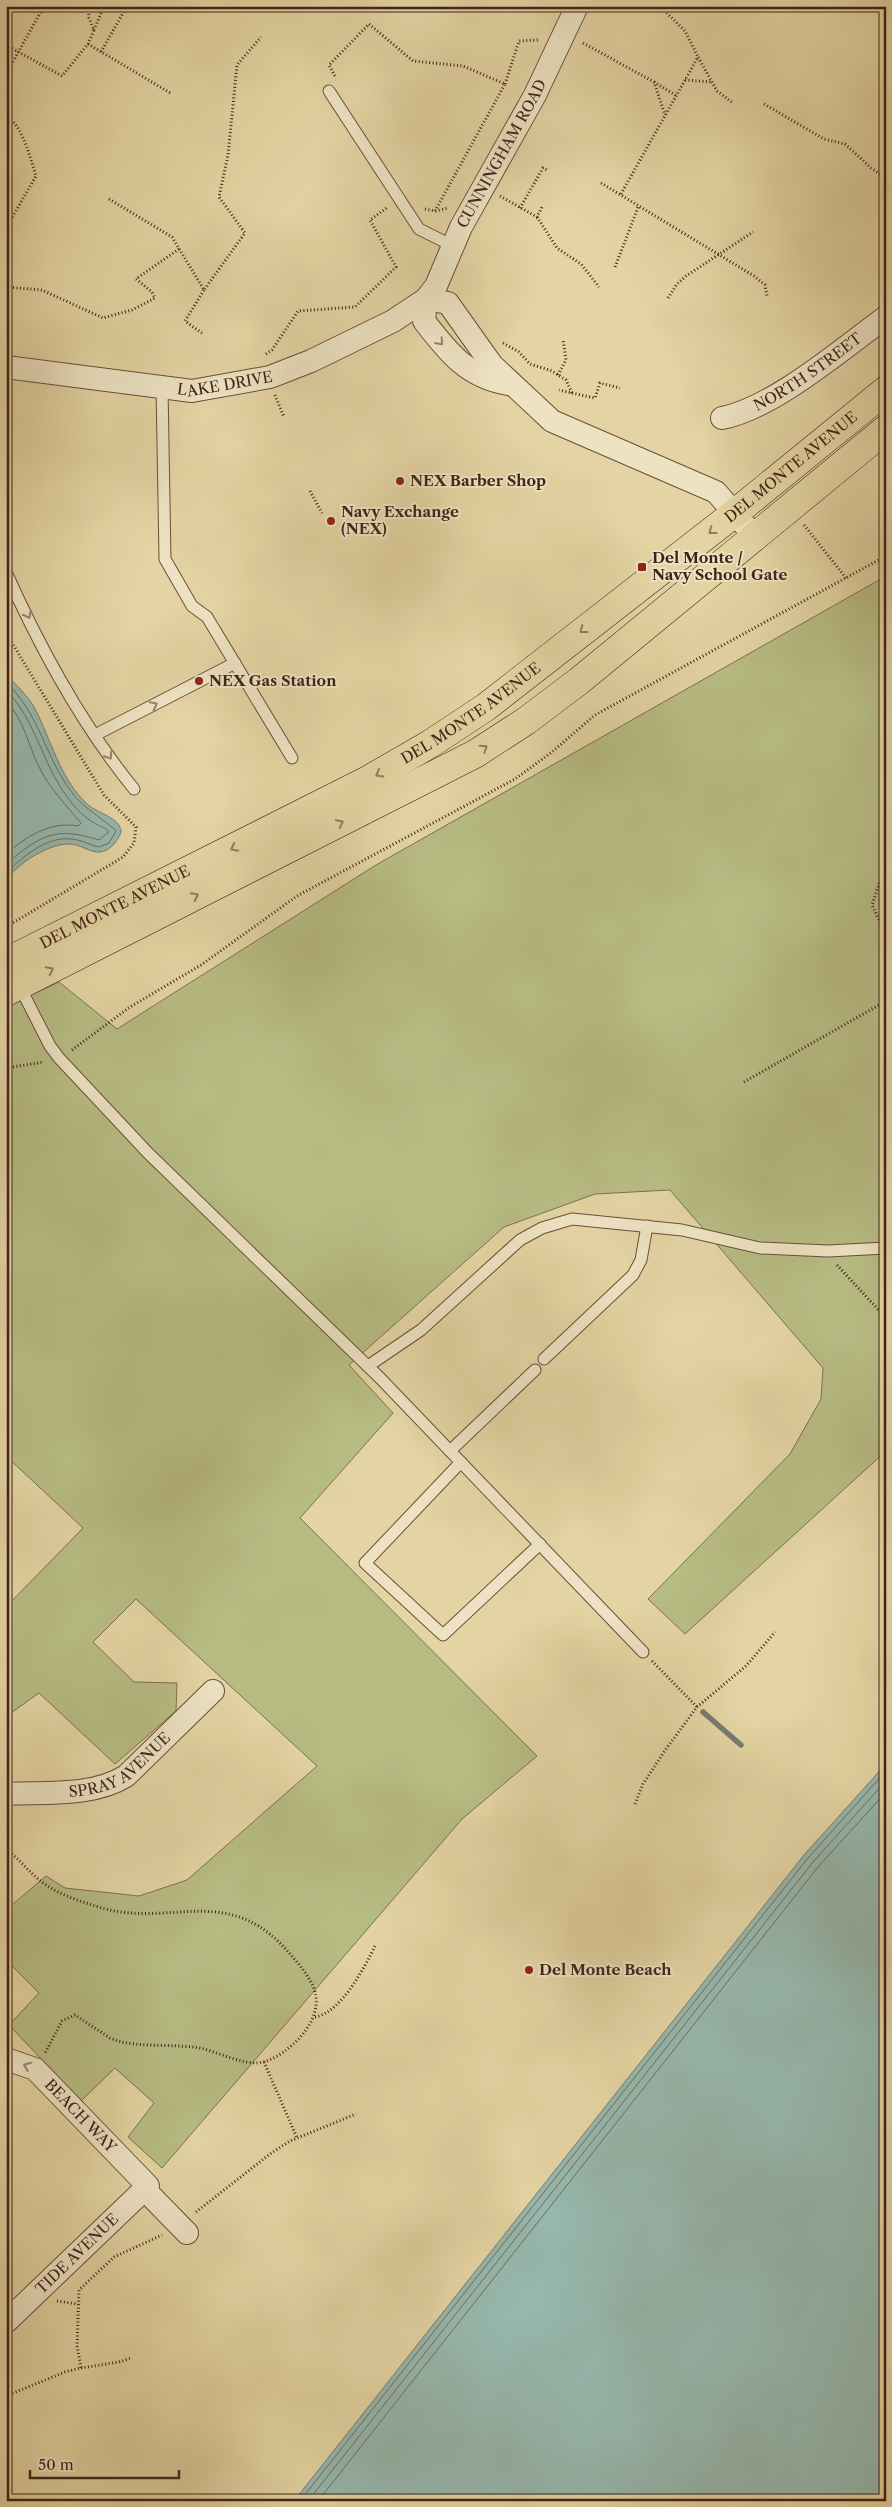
<svg xmlns="http://www.w3.org/2000/svg" width="892" height="2507" viewBox="0 0 892 2507" font-family="'Libre Caslon Text',serif">
	<rect width="100%" height="100%" fill="#e4d4a3"/>
	<filter id="stains"><feTurbulence type="fractalNoise" baseFrequency=".004" numOctaves="4"/><feColorMatrix values="0 0 0 0 .2 0 0 0 0 .09 0 0 0 0 .02 0 0 0 .5 -.17"/></filter>
	<radialGradient id="worn" r=".72"><stop offset=".6" stop-color="#630" stop-opacity="0"/><stop offset="1" stop-color="#630" stop-opacity=".3"/></radialGradient>
	<polygon fill="#b7bc83" stroke="#7c704e" points="886,576 886,1451 685,1634 648,1599 790,1454 821,1399 823,1368 670,1190 595,1194 504,1227 349,1365 393,1413 300,1518 537,1756 462,1819 162,2168 128,2137 154,2103 115,2068 81,2101 9,2025 39,1993 6,1960 6,1910 46,1876 65,1888 139,1896 187,1880 317,1766 136,1599 93,1642 134,1682 177,1683 176,1711 115,1764 39,1693 11,1713 6,1708 6,1607 83,1528 6,1456 6,1007 59,982 117,1029 376,865"/>
	<g fill="#96b7ac" stroke="#747c71">
		<path d="M6,675C19,687 32,700 39,717C53,747 62,780 87,804C97,813 121,818 121,832C118,841 110,851 100,852C90,853 80,844 70,844C50,843 15,864 6,882Z"/>
		<polygon points="886,1764 886,2501 294,2501 804,1855"/>
	</g>
	<g fill="none" stroke-linecap="round" stroke-linejoin="round">
		<g stroke="#6b6d62" stroke-width="1">
			<path d="M6,682C41,716 44,756 73,794C80,805 115,828 116,831L109,843L99,847C90,845 82,840 72,839C46,836 25,856 6,872"/>
			<path d="M6,690C36,720 42,764 68,798C75,808 85,818 96,824C101,827 106,828 109,832L99,840C55,826 41,835 6,864"/>
			<path d="M6,701C24,719 28,745 39,767C50,789 66,805 81,823L78,826C50,821 27,836 6,854"/>
			<polyline points="300,2501 808,1858 886,1771"/>
			<polyline points="308,2501 813,1862 886,1781"/>
			<polyline points="318,2501 818,1867 886,1792"/>
		</g>
		<polyline stroke="#747c71" stroke-width="5.5" points="703,1712 741,1745"/>
		<g stroke="#694f3b" stroke-width="13">
			<g id="lane">
				<polyline points="329,91 419,229 453,246"/>
				<polyline points="162,387 165,559 192,606 207,617 292,758"/>
				<path d="M6,572C40,648 81,724 134,789"/>
				<polyline points="95,735 235,663"/>
				<polyline points="19,985 50,1046 59,1058 148,1153 380,1378 643,1652"/>
				<polyline points="544,1359 633,1275 641,1260 647,1226"/>
				<polyline points="368,1366 421,1330 520,1240 542,1228 572,1219 682,1230 760,1248 828,1251 886,1248"/>
				<polyline points="450,1451 535,1370"/>
				<polyline points="461,1462 365,1563 443,1635 540,1544"/>
			</g>
		</g>
		<g stroke="#694f3b" stroke-width="24">
			<g id="street">
				<polyline points="426,299 448,303 492,365 552,421 716,492 756,538"/>
				<path d="M426,299L424,321C448,352 467,377 508,384"/>
				<path id="s1" d="M6,367L192,391L270,377L311,361L393,321L426,299L436,286L461,227L535,95L577,6"/>
				<path id="s2" d="M722,418C774,408 843,348 886,317"/>
				<path id="s3" d="M6,1794C46,1792 92,1797 126,1776L213,1691"/>
				<path id="s4" d="M6,2059L35,2069L148,2186L6,2322"/>
				<polyline points="145,2190 187,2233"/>
			</g>
		</g>
		<g stroke="#402318" stroke-width="29">
			<g id="primary">
				<path id="s5" d="M6,962L366,781L430,744L486,707L735,513L886,390"/>
				<polyline points="6,992 475,754 526,721 579,681 886,429"/>
			</g>
		</g>
		<g stroke="#402318" stroke-width="3" stroke-dasharray="1 2.5" stroke-linecap="butt">
			<polyline points="110,6 113,8"/>
			<polyline points="665,6 666,12 685,31 698,57"/>
			<polyline points="94,30 104,6"/>
			<polyline points="583,43 654,82 665,115"/>
			<polyline points="88,44 172,94"/>
			<polyline points="6,45 62,76 88,44 94,30 89,18 88,6"/>
			<polyline points="101,52 127,6"/>
			<polyline points="6,74 44,6"/>
			<polyline points="335,76 329,65 369,24 413,61 463,66 505,84 435,211"/>
			<polyline points="685,80 711,82"/>
			<polyline points="654,82 677,96"/>
			<polyline points="505,84 519,41 538,40"/>
			<polyline points="764,104 824,139 845,144 871,168 880,174 886,171"/>
			<path d="M6,115C23,127 30,157 36,176L6,228"/>
			<polyline points="601,183 754,276 765,285 767,296"/>
			<polyline points="621,194 698,57 717,91 733,103"/>
			<polyline points="500,196 537,217 542,207"/>
			<polyline points="109,199 172,237 204,290 245,233 219,197 228,155 237,65 261,37"/>
			<polyline points="520,208 543,168 547,170"/>
			<polyline points="425,209 435,211 448,208"/>
			<polyline points="537,217 557,248 581,264 599,287"/>
			<polyline points="615,267 639,205"/>
			<polyline points="6,287 42,290 103,318 132,310 155,298 152,292 136,279 179,249"/>
			<polyline points="668,298 677,284 686,276 753,232"/>
			<polyline points="202,333 185,321 204,290"/>
			<polyline points="503,343 519,352 530,364 552,371 566,380 572,393 559,390"/>
			<polyline points="266,354 272,350 298,311 355,307 396,267 370,220 388,207"/>
			<polyline points="558,375 566,360 563,339"/>
			<polyline points="572,393 595,398 600,383 620,388"/>
			<polyline points="275,395 284,417"/>
			<polyline points="310,491 322,513"/>
			<polyline points="804,525 846,578"/>
			<polyline points="6,633 104,795 136,827 134,843 123,857 6,927"/>
			<polyline points="886,863 872,905 886,935"/>
			<polyline points="72,1050 130,1007 201,965 297,896 515,779 552,752 595,715 886,556"/>
			<polyline points="6,1068 44,1062"/>
			<polyline points="744,1082 886,1001"/>
			<polyline points="837,1265 886,1318"/>
			<polyline points="652,1661 697,1707"/>
			<polyline points="635,1804 643,1784 666,1749 697,1707 746,1666 775,1632"/>
			<path d="M6,1850C19,1858 26,1869 37,1878C55,1894 79,1901 102,1908C169,1927 223,1886 281,1944C293,1957 305,1970 313,1986C324,2011 305,2036 286,2050C278,2057 265,2063 255,2063C236,2062 218,2052 200,2048C174,2044 146,2047 121,2042L110,2038L75,2015L62,2021L45,2053"/>
			<path d="M315,2017C341,2013 365,1967 376,1944"/>
			<polyline points="264,2062 297,2138"/>
			<polyline points="196,2212 270,2154 290,2141 356,2114"/>
			<polyline points="57,2301 78,2304"/>
			<polyline points="81,2368 119,2362 131,2358"/>
			<polyline points="6,2396 65,2372 81,2368 77,2346 79,2290 114,2257 162,2235"/>
		</g>
		<use href="#lane" stroke="#ede3c3" stroke-width="11"/>
		<use href="#street" stroke="#ede3c3" stroke-width="22"/>
		<use href="#primary" stroke="#e4d4a3" stroke-width="28"/>
	</g>
	<defs><path id="oneway-chevron" d="M-2-3.5L2.5 0L-2 3.5" fill="none" stroke-width="1.6" stroke-linecap="round" stroke-linejoin="round" transform="scale(1.25)"/></defs>
	<g stroke="#96836e">
		<use href="#oneway-chevron" transform="translate(440 342) rotate(49)"/>
		<use href="#oneway-chevron" transform="translate(28 615) rotate(63)"/>
		<use href="#oneway-chevron" transform="translate(154 705) rotate(-27)"/>
		<use href="#oneway-chevron" transform="translate(109 756) rotate(57)"/>
		<use href="#oneway-chevron" transform="translate(27 2066) rotate(-158)"/>
	</g>
	<g stroke="#927c5e">
		<use href="#oneway-chevron" transform="translate(712 531) rotate(143)"/>
		<use href="#oneway-chevron" transform="translate(583 630) rotate(142)"/>
		<use href="#oneway-chevron" transform="translate(484 748) rotate(-33)"/>
		<use href="#oneway-chevron" transform="translate(379 774) rotate(150)"/>
		<use href="#oneway-chevron" transform="translate(340 823) rotate(-27)"/>
		<use href="#oneway-chevron" transform="translate(234 848) rotate(153)"/>
		<use href="#oneway-chevron" transform="translate(195 896) rotate(-27)"/>
		<use href="#oneway-chevron" transform="translate(50 970) rotate(-27)"/>
	</g>
	<g fill="#8f2418" stroke="#ede3c3" stroke-width="2">
		<circle cx="400" cy="481" r="5"/>
		<circle cx="331" cy="521" r="5"/>
		<rect x="637" y="562" width="10" height="10" rx="2.5"/>
		<circle cx="199" cy="681" r="5"/>
		<circle cx="529" cy="1970" r="5"/>
	</g>
	<g text-anchor="middle" stroke-width="4" stroke-linejoin="round" paint-order="stroke">
		<g font-size="15" fill="#402318" stroke="#ede3c3">
			<text dy="5" stroke="none"><textPath href="#s1" startOffset="606">CUNNINGHAM ROAD</textPath></text>
			<text dy="5" stroke="none"><textPath href="#s2" startOffset="98">NORTH STREET</textPath></text>
			<text dy="5" stroke="none"><textPath href="#s1" startOffset="221">LAKE DRIVE</textPath></text>
			<text dy="5" stroke="none"><textPath href="#s5" startOffset="932">DEL MONTE AVENUE</textPath></text>
			<text dy="5" stroke="none"><textPath href="#s5" startOffset="528">DEL MONTE AVENUE</textPath></text>
			<text dy="5" stroke="none"><textPath href="#s5" startOffset="122">DEL MONTE AVENUE</textPath></text>
			<text dy="5" stroke="none"><textPath href="#s3" startOffset="122">SPRAY AVENUE</textPath></text>
			<text dy="5" stroke="none"><textPath href="#s4" startOffset="96">BEACH WAY</textPath></text>
			<text transform="translate(77 2254) rotate(-44)" y="5">TIDE AVENUE</text>
		</g>
		<g font-size="15" font-weight="bold" fill="#402318" stroke="#ede3c3" text-anchor="start">
			<text x="410" y="486">NEX Barber Shop</text>
			<text x="341" y="517">Navy Exchange<tspan x="341" dy="17">(NEX)</tspan></text>
			<text x="652" y="563">Del Monte /<tspan x="652" dy="17">Navy School Gate</tspan></text>
			<text x="209" y="686">NEX Gas Station</text>
			<text x="539" y="1975">Del Monte Beach</text>
		</g>
	</g>
	<rect width="892" height="2507" fill="none" stroke="#e4d4a3" stroke-width="25"/>
	<rect x="8" y="8" width="877" height="2492" fill="none" stroke="#402318" stroke-width="2.5"/>
	<rect x="12" y="12" width="867" height="2482" fill="none" stroke="#402318"/>
	<path d="M30 2470v8h149v-8" fill="none" stroke="#402318" stroke-width="2.5"/>
	<text x="38" y="2470" font-size="15" fill="#402318" stroke="#ede3c3" stroke-width="4" paint-order="stroke">50 m</text>
	<rect width="100%" height="100%" filter="url(#stains)"/>
	<rect width="100%" height="100%" fill="url(#worn)"/>
</svg>
